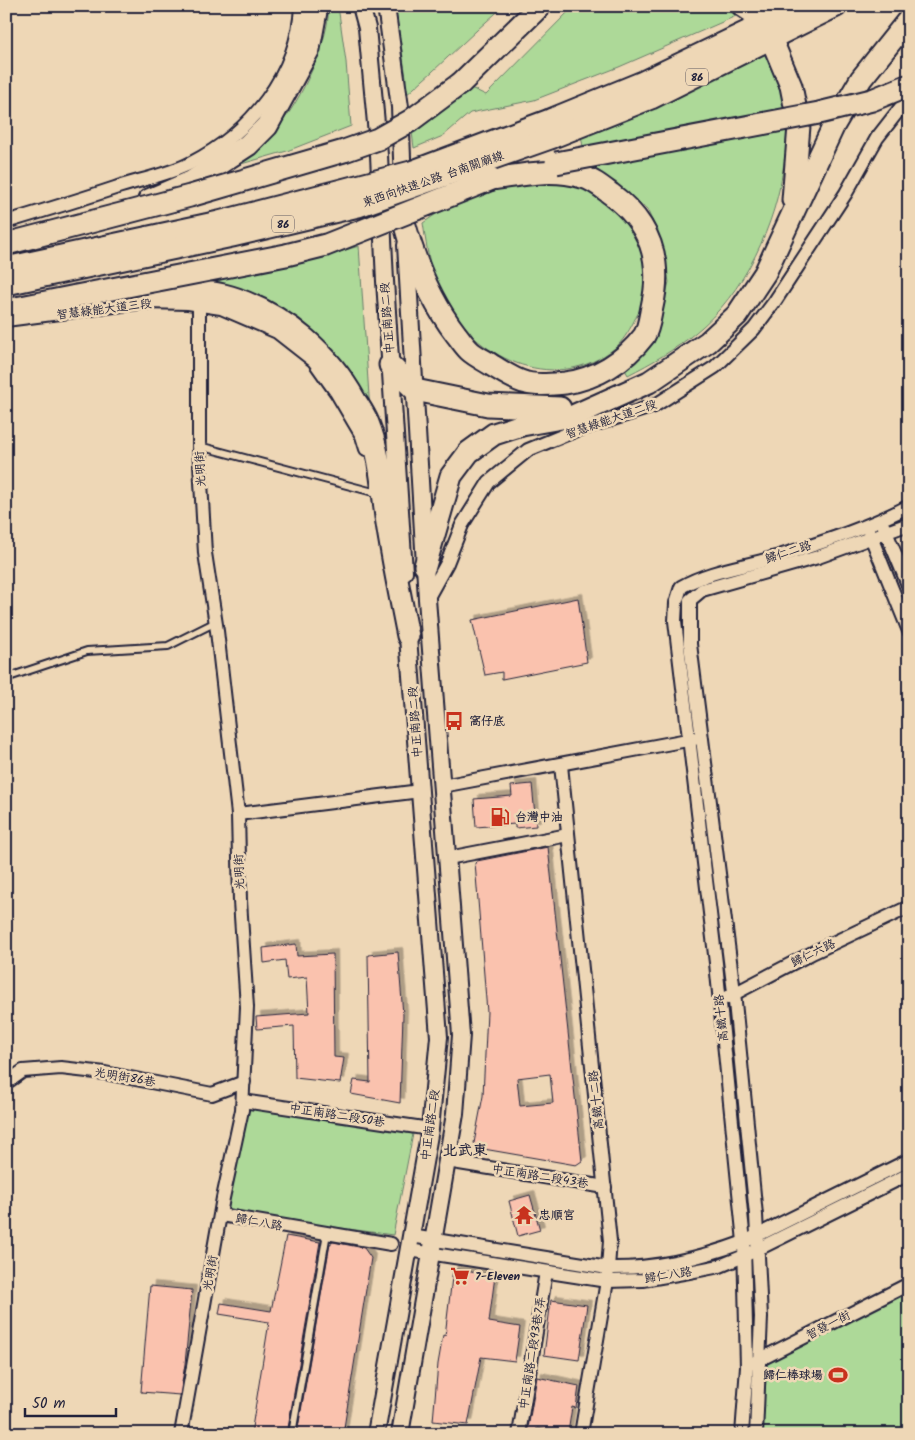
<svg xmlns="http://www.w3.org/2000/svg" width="915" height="1440" viewBox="0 0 915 1440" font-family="Kalam,'LXGW WenKai TC',sans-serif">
	<defs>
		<filter id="shadow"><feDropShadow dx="4.5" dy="-4.5" stdDeviation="0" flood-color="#0004"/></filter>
	</defs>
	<rect width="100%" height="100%" fill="#eed7b6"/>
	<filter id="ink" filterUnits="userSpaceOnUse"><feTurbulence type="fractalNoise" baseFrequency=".02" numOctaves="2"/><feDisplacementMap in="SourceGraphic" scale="10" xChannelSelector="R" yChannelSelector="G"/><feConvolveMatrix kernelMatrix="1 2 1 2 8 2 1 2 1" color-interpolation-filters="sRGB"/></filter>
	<g filter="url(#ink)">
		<g fill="#add998" stroke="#687e6a">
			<path d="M328,6H338L346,62L351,126L287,151L227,168C247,155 265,141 281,123C300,102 332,35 328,6Z"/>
			<path d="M395,6H504C470,35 439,67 405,96L406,77Z"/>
			<polygon points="574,6 723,6 736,16 619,67 534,100 470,113 443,136 414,148 412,132 471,88 486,95"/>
			<path d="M767,52C774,69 782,87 786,105C790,123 787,144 784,162C777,223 744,294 695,333C675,350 651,363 628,375L624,368L640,358L658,325L669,282L661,241L647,209L615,184L588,173L581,136Z"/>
			<path d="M539,180C559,181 595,186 611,200C638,224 651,264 644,299C643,307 636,316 633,323C629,331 622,342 615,348C557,394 481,362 445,303C431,280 427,249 423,223L449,205L475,194Z"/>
			<polygon points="359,246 370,411 199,280 302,263"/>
			<polygon points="254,1102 413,1134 393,1235 231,1213 223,1198 242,1110"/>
			<polygon points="909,1289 909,1434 761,1434 768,1358"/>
		</g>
		<g fill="#fac2ae" stroke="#22223b" fill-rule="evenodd" filter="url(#shadow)">
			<polygon points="578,598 587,662 502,679 502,672 485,675 472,620"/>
			<polygon points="532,784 536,826 515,828 515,824 476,827 474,799 512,796 511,786"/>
			<path d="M548,847L582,1161L576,1165L478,1148L474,1143L483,1096L487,1012L475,863L477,861ZM550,1074L553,1103L520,1106L517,1078Z"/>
			<polygon points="296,944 297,956 333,954 334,1057 344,1058 340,1083 295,1078 294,1026 257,1029 256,1017 309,1013 307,977 287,979 285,960 264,963 263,948"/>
			<polygon points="398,952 403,1015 400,1103 351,1094 354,1080 370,1082 368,955"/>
			<polygon points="530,1195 540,1230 518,1236 509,1201"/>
			<polygon points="286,1236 320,1242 287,1434 251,1434 269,1322 219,1314 221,1303 271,1311"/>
			<polygon points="333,1242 364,1248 371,1258 343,1434 297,1434 330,1244"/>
			<polygon points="453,1269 495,1276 489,1322 520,1327 515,1361 481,1357 468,1425 433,1421 438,1364 443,1335 445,1336"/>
			<polygon points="150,1286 192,1290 185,1364 180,1395 141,1392"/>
			<polygon points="551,1300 587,1305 579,1360 544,1355"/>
			<polygon points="537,1377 579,1386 576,1408 572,1407 568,1433 537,1428 536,1434 527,1434"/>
		</g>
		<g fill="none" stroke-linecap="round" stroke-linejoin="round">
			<g stroke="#22223b" stroke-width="10">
				<g id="service">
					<polyline points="199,446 377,493"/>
					<polyline points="6,678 87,651 168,646 216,622"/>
					<polyline points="292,1434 327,1233"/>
				</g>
			</g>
			<g stroke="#22223b" stroke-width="16">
				<g id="minor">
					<path d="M6,222C43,211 79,200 115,188C139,180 168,175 191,163C250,133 298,75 301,6"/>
					<polyline points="6,320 145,302 188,303 221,308 277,332 314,361 336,392 362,436 366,449"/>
					<polyline points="884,527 909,587"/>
					<polyline points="869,532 909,631"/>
					<polyline points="427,599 447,563 462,525 489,482 528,450 574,431 654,406 715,367 754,329 775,301 846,193 877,138 909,97"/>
					<polyline points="561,765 610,1241 607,1281 581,1434"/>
					<polyline points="442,786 698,738"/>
					<polyline points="238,814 420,791"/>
					<polyline points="448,858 568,835"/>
					<polyline points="728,997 814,952 909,907"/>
					<polyline points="6,1083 23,1071 61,1068 105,1073 212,1094 244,1082"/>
					<polyline points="243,1101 430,1129"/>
					<polyline points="447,1161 605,1187"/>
					<polyline points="221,1215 391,1244"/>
					<path d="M411,1236L608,1268C654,1269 701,1258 744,1242L909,1160"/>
					<polyline points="409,1250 607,1281 643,1280 689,1272 720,1266 744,1256 909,1174"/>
					<polyline points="753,1363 909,1284"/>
					<polyline points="181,1434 223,1198 242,1110 247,1007 240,901 238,814 217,631 205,553 199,446 199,306"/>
					<polyline points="519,1434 546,1272"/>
					<path d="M742,1434L747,1367L744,1242L716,963L675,621L676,603L681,587C711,570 744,567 776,557C820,543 868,528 909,506"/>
					<polyline points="756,1434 761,1317 756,1215 734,992 690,644 690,600 702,590 818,557 909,524"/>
				</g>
			</g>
			<g stroke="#22223b" stroke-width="20">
				<g id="tertiary">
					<polyline points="361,6 367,28 379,155 385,281 404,572"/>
					<polyline points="386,6 400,107 403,183"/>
					<polyline points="376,1434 430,1129 439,1037 407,624"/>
					<polyline points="400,1434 455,1114 461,1035 427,599 406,245"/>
				</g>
			</g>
			<g stroke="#22223b" stroke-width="25">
				<g id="trunk">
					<polyline points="743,6 752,12"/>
					<polyline points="773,43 791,86 799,126 793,200"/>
					<polyline points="461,83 540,6"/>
					<polyline points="550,120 643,82 801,6"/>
					<polyline points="553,137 651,98 836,6"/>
					<polyline points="149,200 191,182 248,145 267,126 309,49 317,6"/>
					<path d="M404,222C415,263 430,300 456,334C461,340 465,347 471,352C477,357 486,361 493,366C503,372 516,381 527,383C538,386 553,384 565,383C596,379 625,361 644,336C649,328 650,316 652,307C663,260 650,223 611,194C603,188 592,179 582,177C552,168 522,175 492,179"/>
					<path d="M135,292C167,289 206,288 237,299C288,318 329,353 355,400C360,408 365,415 368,423C380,453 382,486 386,517C392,557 400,596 408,636"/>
					<polyline points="6,310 76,296 95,295"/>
					<polyline points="390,365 415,390 488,405 560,408"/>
					<polyline points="425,566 451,476 469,452 494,434 522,425 573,416 649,382 708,342 737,315 765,273 834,125 861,79 909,19"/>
				</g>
			</g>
			<use href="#service" stroke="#eed7b6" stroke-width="6"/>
			<use href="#minor" stroke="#eed7b6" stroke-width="12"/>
			<use href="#tertiary" stroke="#eed7b6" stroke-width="16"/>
			<use href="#trunk" stroke="#eed7b6" stroke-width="21"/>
			<g stroke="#22223b" stroke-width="25" stroke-linecap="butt">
				<g id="trunk-bridge">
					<polyline points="556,163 819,113 872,100 909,85"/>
					<polyline points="6,244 190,196 344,151 378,139 410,121 461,83"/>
					<polyline points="6,268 219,222 411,172 550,120"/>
					<polyline points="6,284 232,236 358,206 553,137"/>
					<polyline points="76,296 286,255 326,245 492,179"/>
				</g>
			</g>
			<use href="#trunk-bridge" stroke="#eed7b6" stroke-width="21"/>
		</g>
	</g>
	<defs>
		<g id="bus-bare" transform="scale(1.5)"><path d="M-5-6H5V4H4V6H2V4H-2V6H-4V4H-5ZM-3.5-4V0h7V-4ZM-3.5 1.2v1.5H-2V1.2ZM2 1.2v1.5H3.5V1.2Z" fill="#c8321e" stroke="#eed7b6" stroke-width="2.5" paint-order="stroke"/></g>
		<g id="fuel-bare" transform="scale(1.5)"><path d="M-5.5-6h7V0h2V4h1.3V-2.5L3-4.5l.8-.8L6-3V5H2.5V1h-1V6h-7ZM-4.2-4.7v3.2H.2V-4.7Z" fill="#c8321e" stroke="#eed7b6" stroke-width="2.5" paint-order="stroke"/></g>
		<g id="temple-bare" transform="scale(1.5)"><path d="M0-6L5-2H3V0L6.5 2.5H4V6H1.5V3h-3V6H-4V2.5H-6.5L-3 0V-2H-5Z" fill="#c8321e" stroke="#eed7b6" stroke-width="2.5" paint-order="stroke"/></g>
		<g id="supermarket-bare" transform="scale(1.5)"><path d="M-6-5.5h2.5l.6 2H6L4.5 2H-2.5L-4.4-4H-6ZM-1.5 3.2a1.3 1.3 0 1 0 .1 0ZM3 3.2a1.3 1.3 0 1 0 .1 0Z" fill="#c8321e" stroke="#eed7b6" stroke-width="2.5" paint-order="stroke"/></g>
		<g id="stadium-bare" transform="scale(1.5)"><path d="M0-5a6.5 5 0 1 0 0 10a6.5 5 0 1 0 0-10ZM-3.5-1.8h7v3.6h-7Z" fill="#c8321e" stroke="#eed7b6" stroke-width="2.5" paint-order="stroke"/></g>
	</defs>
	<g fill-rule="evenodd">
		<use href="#bus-bare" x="454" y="721"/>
		<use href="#fuel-bare" x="500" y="817"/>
		<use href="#temple-bare" x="524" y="1215"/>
		<use href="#supermarket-bare" x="460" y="1276"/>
		<use href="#stadium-bare" x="838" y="1375"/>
	</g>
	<g text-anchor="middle" stroke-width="5" stroke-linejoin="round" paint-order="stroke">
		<g fill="#eed7b6" stroke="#5f5860" stroke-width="1">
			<rect x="686" y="68.5" width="22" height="17" rx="4"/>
			<rect x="272" y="215.5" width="22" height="17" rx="4"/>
		</g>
		<g font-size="11" font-weight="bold" fill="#22223b">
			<text x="697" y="81">86</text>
			<text x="283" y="228">86</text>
		</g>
		<g font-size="12" fill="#22223b" stroke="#eed7b6">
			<text transform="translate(433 179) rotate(-19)" y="4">東西向快速公路 台南關廟線</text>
			<text transform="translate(104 309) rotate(-7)" y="4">智慧綠能大道三段</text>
			<text transform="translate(387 318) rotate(-94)" y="4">中正南路二段</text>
			<text transform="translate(611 419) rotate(-19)" y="4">智慧綠能大道二段</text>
			<text transform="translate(200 469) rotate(-93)" y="4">光明街</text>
			<text transform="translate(788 552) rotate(-18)" y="4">歸仁二路</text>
			<text transform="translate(415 722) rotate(-94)" y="4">中正南路二段</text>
			<text transform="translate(239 872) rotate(-92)" y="4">光明街</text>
			<text transform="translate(813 953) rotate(-26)" y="4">歸仁六路</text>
			<text transform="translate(721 1018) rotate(-96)" y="4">高鐵十路</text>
			<text transform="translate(125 1077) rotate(10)" y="4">光明街86巷</text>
			<text transform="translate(596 1100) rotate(-96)" y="4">高鐵十二路</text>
			<text transform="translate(337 1115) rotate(9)" y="4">中正南路二段50巷</text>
			<text transform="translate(430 1125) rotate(-82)" y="4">中正南路二段</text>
			<text transform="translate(540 1176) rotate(9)" y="4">中正南路二段43巷</text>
			<text transform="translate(259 1222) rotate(10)" y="4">歸仁八路</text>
			<text transform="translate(210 1273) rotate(-80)" y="4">光明街</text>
			<text transform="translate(668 1275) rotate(-9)" y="4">歸仁八路</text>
			<text transform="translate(828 1325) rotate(-27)" y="4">智發一街</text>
			<text transform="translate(532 1353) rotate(-81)" y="4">中正南路二段93巷7弄</text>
		</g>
		<g font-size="12" font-weight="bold" fill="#22223b" stroke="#eed7b6" text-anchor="start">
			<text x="469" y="725">窩仔底</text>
			<text x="515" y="821">台灣中油</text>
			<text x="539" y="1219">忠順宮</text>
			<text x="475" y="1280">7-Eleven</text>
			<text x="823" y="1379" text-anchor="end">歸仁棒球場</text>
		</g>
		<g font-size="15" font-weight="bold" fill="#22223b" stroke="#eed7b6">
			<text x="465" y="1155">北武東</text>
		</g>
	</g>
	<rect width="915" height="1440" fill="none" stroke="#eed7b6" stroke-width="25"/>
	<rect x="12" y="12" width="890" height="1415" fill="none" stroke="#22223b" stroke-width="2" filter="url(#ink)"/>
	<path d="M25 1408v8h91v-8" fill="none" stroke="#22223b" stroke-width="2.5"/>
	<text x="32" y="1408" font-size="15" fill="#22223b" stroke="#eed7b6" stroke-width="4" paint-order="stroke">50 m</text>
</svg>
